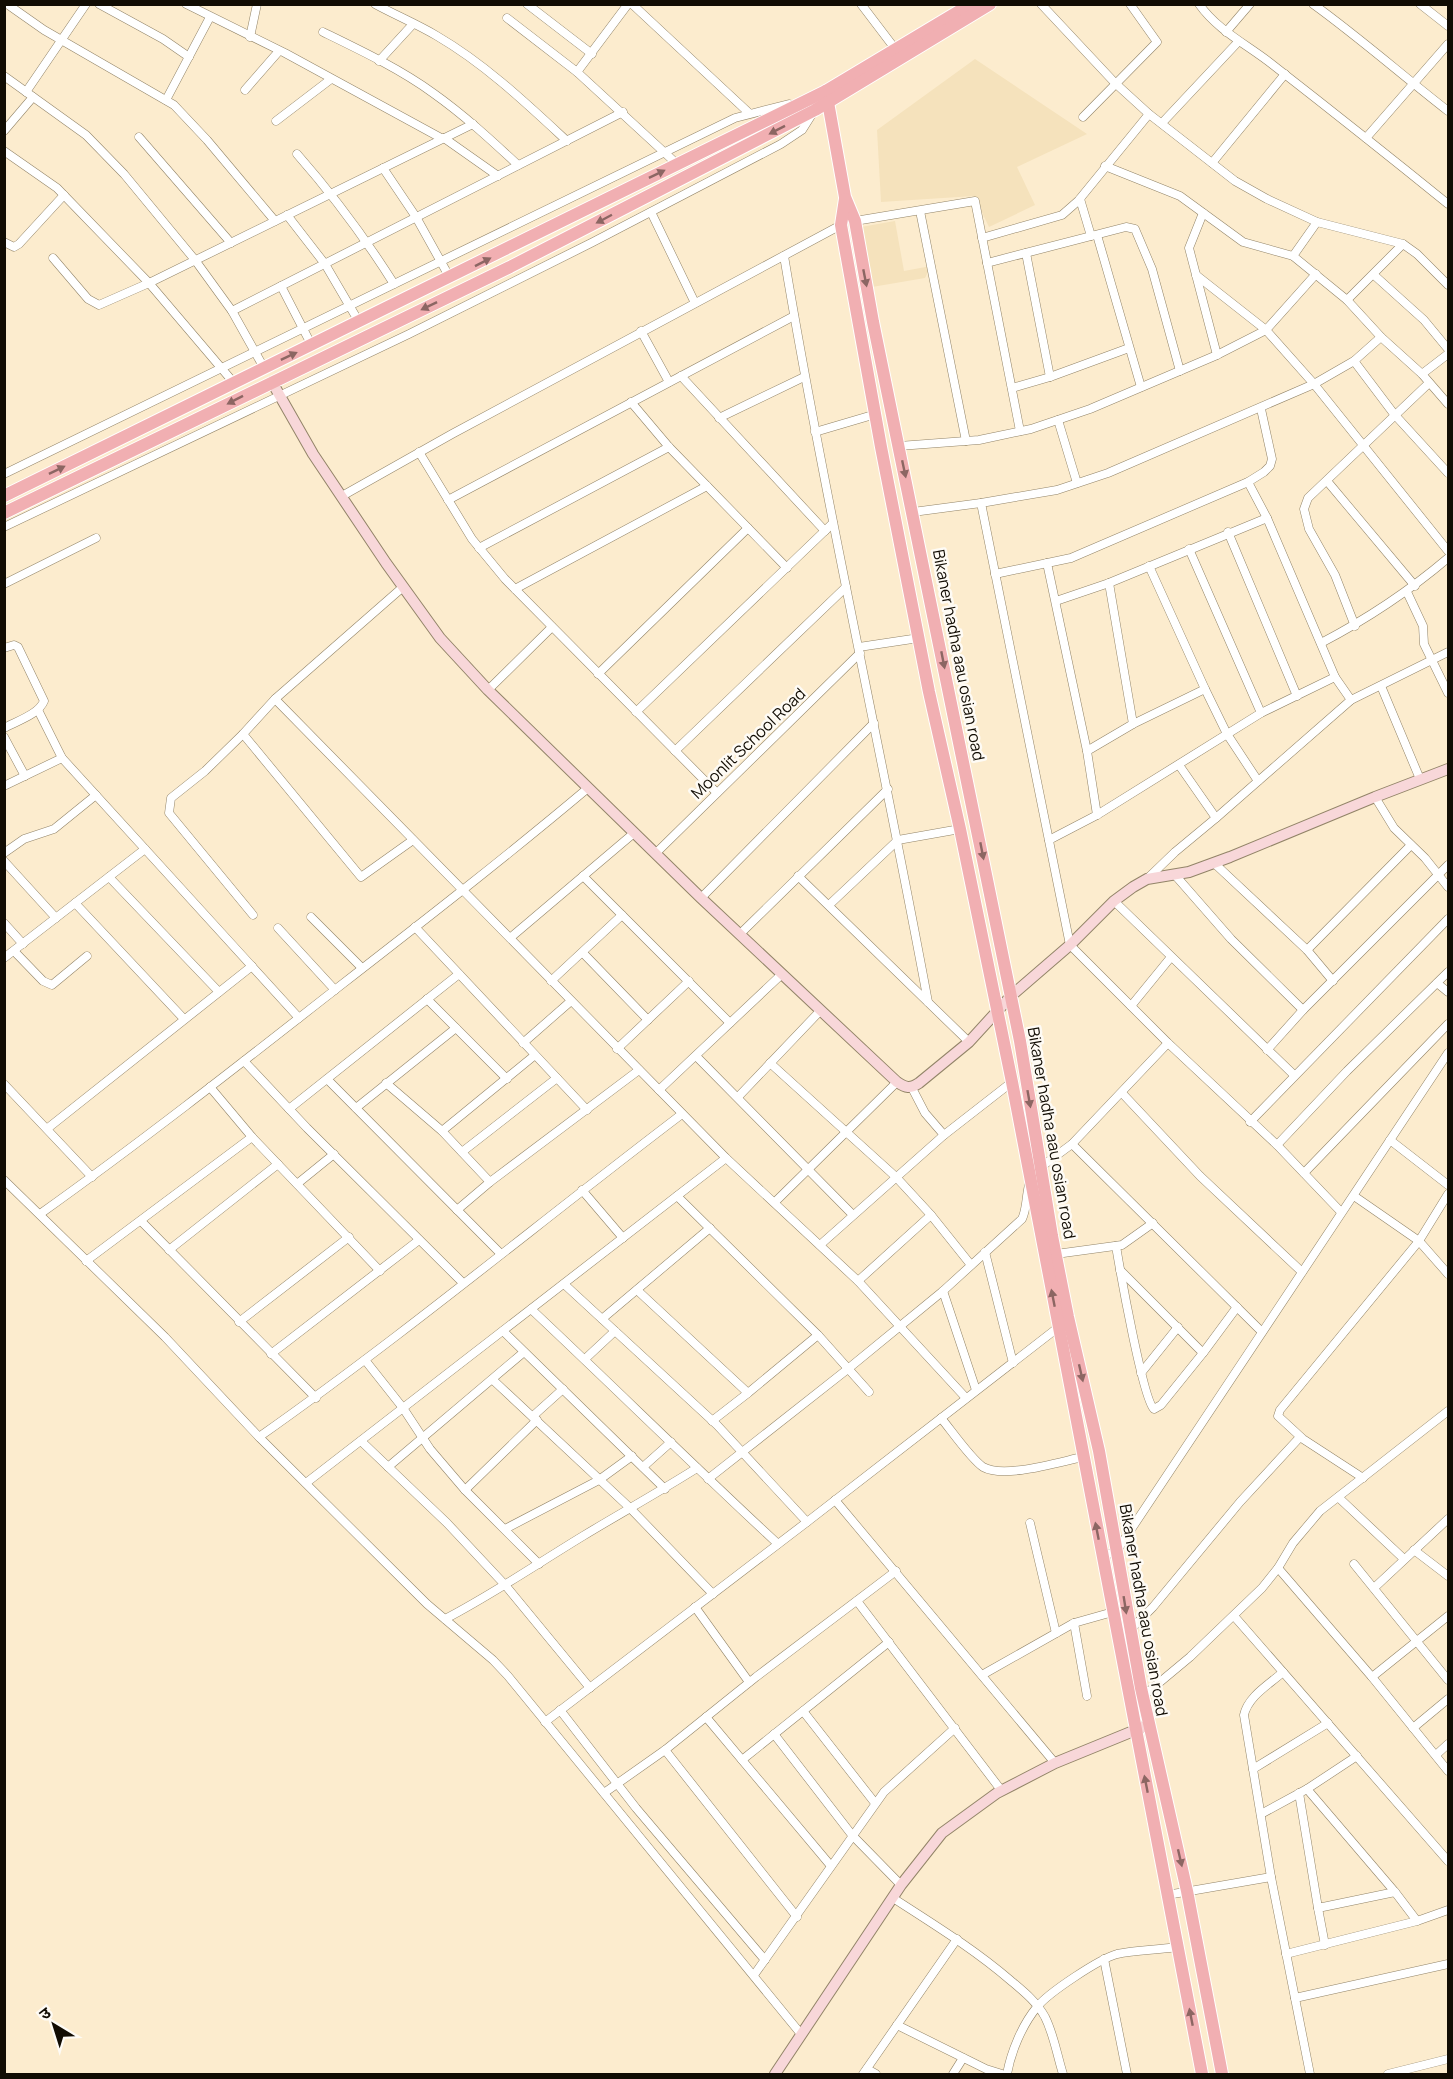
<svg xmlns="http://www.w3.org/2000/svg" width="1453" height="2079" viewBox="0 0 1453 2079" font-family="Manrope,'Noto Sans Devanagari',sans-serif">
	<rect width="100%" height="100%" fill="#fcecce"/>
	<g fill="#f5e2bc">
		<polygon points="975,59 1087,134 1017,167 1035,205 989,227 974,196 881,202 877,130"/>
		<polygon points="895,221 904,271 931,266 925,278 872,287 861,227"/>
	</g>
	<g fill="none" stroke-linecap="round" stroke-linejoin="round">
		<g stroke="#928468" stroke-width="9">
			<g id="street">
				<polyline points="7,4 44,30 174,105 207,140 275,221"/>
				<polyline points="99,4 163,39 189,57"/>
				<polyline points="186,4 285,53 441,138 444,138 498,176"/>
				<path d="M375,4C395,15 417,24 437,36C485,64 526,103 567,141"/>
				<polyline points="527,4 592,54"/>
				<polyline points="628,4 577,72 677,164"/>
				<polyline points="632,4 749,113"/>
				<polyline points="861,4 896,50"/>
				<polyline points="1041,4 1115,83 1149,114 1235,181 1267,199 1317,222 1403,244 1417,254 1448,285"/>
				<path d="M1199,4C1218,31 1248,45 1273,65C1332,111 1390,157 1448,204"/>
				<path d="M1313,4C1360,38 1403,76 1448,111"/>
				<polyline points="1420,4 1448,26"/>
				<polyline points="507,18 577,72"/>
				<path d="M323,32C360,50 400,69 433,93C464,115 491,140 518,165"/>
				<polyline points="1226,32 1250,4"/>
				<polyline points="250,37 257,4"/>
				<polyline points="379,61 413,24"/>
				<polyline points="4,76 86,135 124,174 195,260 232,311 264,368"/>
				<polyline points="245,90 279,51"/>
				<polyline points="26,92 86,4"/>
				<polyline points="166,100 210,17"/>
				<polyline points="1083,117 1157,42 1130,4"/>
				<polyline points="276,121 331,79"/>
				<polyline points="1162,123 1238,42"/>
				<polyline points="4,131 33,97"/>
				<polyline points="139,137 231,243"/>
				<polyline points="1366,138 1448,44"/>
				<polyline points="4,151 57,188 149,283 234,383"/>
				<path d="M297,154C333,195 365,238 394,284"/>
				<polyline points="1212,163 1285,74"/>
				<polyline points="1105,166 1180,196 1243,242 1293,256 1347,300 1381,337 1422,374 1448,404"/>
				<polyline points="383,168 416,217 450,278"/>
				<polyline points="1080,199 1091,236"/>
				<polyline points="920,211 966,441"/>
				<polyline points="651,212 695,303"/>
				<polyline points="1203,213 1189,248 1217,355"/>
				<polyline points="287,215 325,264 359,322"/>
				<polyline points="855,221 975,201 1020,431"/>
				<polyline points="1097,235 1141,387"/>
				<polyline points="982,238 1062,215 1078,201 1149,114"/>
				<polyline points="4,242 14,247 19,244 64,195"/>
				<polyline points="1026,253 1050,377"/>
				<path d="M784,256C826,506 882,753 928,1002"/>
				<polyline points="1293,256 1317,222"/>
				<polyline points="53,258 88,299 99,305 149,283 473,124"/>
				<polyline points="987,263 1126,227 1135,229 1152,269 1180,371"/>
				<polyline points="1196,275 1266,330 1314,384 1448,551"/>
				<polyline points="1374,275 1424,320 1448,349"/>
				<polyline points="281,286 312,346"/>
				<polyline points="1347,300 1403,244"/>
				<polyline points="232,311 623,112"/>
				<polyline points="641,331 669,382"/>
				<polyline points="1354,361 1394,414 1448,473"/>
				<polyline points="1422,374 1448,354"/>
				<polyline points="681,376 825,531"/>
				<polyline points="1012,388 1050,377 1129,348"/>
				<polyline points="631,402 669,447 787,568"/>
				<polyline points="719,418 804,377"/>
				<polyline points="1058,420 1077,483"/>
				<polyline points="815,432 876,414"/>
				<polyline points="899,446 979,440 1031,429 1090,409 1217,355 1266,330 1316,274"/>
				<polyline points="419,452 472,539 505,579 717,793"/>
				<polyline points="4,474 735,118 789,104"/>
				<polyline points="1327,481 1415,586"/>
				<polyline points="1248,482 1267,518 1335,677 1351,700"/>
				<polyline points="342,496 452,434 841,225"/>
				<polyline points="448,500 794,316"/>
				<polyline points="981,503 1070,945 1168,1043 1277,1145 1341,1212"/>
				<polyline points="913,512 981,503 1057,490 1108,473 1314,384 1354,361 1381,337"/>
				<polyline points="4,527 409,334 593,242 781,144 802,130 814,111"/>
				<polyline points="1228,532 1297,696"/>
				<polyline points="479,548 669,447"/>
				<polyline points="1189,549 1261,713"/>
				<polyline points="1047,563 1087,751 1097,815"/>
				<polyline points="1149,566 1205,689 1227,734 1258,781"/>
				<polyline points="995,574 1071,558 1248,482 1264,472 1270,466 1272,459 1261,409"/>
				<polyline points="1109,583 1133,724"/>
				<polyline points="4,584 96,538"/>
				<polyline points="515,589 707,486"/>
				<polyline points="1407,592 1423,626 1424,644 1448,693"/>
				<polyline points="1056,601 1109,583 1267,518"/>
				<polyline points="1355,626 1335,575 1309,529 1304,509 1308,498 1429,383"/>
				<path d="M1321,643C1367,619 1408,592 1448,558"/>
				<polyline points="859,647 919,638"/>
				<path d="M4,648L14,645L18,647L44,701C39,714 17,721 4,728"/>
				<polyline points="598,674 748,528"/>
				<polyline points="1381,686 1420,779"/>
				<polyline points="488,690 552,627"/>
				<polyline points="275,699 726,1158 858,1281 966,1398"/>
				<polyline points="38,710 62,758 145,849"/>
				<polyline points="636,712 833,523"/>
				<polyline points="243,734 361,877 413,840"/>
				<polyline points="4,737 25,776"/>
				<polyline points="675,751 846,587"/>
				<polyline points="1087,751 1133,724 1205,689"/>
				<polyline points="1179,765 1216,818"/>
				<polyline points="4,786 62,758"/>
				<polyline points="1375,797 1394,828 1425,858 1448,887"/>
				<polyline points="1049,840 1097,815 1261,713 1335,677"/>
				<polyline points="4,853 24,839 54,829 96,795"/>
				<polyline points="656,853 860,653"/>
				<polyline points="4,861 56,918"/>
				<polyline points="1214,863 1307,950 1333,981"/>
				<polyline points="1175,875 1231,939 1303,1010"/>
				<polyline points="583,876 622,915"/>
				<polyline points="798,876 969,1042"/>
				<polyline points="109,877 219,992"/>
				<polyline points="1147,879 1175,852 1216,818 1351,700 1448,652"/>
				<polyline points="701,898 874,723"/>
				<polyline points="1114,901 1294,1075"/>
				<polyline points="75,903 184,1019"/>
				<polyline points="829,905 898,840 960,829"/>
				<polyline points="253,915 169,813 171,798 205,771 243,734 275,699 403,587"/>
				<polyline points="311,917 362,968"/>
				<polyline points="4,923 23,944"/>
				<polyline points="415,927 587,1110"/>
				<polyline points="278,928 335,990"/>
				<polyline points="740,934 888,789"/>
				<polyline points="510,938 634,833"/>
				<polyline points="1307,950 1411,845"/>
				<polyline points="14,951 43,981 52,985 87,956"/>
				<polyline points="583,953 648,1020"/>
				<polyline points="4,958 145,849 299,1018"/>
				<polyline points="551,981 622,915 730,1023"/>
				<polyline points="1437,983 1448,992"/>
				<polyline points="427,999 507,1079"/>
				<polyline points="1131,1006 1171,957"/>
				<polyline points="523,1043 571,1001"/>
				<polyline points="617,1049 689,981"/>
				<polyline points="1267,1050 1303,1010 1448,865"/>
				<polyline points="696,1056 853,1215"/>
				<polyline points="244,1061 307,1128 463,1283"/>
				<polyline points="770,1063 896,1177 931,1215 971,1265"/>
				<polyline points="327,1079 501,1254"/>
				<polyline points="386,1083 442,1131 490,1182"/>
				<polyline points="4,1084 92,1177"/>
				<polyline points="210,1087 252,1137 380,1271"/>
				<polyline points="912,1088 925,1113 944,1135"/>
				<polyline points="659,1090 782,974"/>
				<polyline points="1122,1093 1200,1176 1302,1272"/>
				<polyline points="738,1097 820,1011"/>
				<polyline points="356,1108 456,1028"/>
				<polyline points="289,1109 459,974"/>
				<polyline points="1250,1122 1448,919"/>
				<polyline points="48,1128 252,966"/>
				<polyline points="442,1131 535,1055"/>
				<polyline points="1390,1140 1448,1185"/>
				<polyline points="1072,1144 1262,1332"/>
				<polyline points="1277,1145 1347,1071 1448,972"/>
				<polyline points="462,1152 557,1078"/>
				<polyline points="1041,1167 1072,1144 1168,1043"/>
				<polyline points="1304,1173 1448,1024"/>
				<polyline points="4,1180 165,1337 259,1437 427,1604 493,1660 508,1676 801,2034"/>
				<polyline points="297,1184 334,1154"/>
				<polyline points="582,1190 623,1238"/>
				<polyline points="677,1196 818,1335 869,1392"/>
				<polyline points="1354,1196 1419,1241 1448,1274"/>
				<polyline points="775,1202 897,1082"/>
				<polyline points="457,1210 490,1182 639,1070"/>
				<path d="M40,1214C141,1142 239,1065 336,989C421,923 506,857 588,788"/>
				<polyline points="141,1221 316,1398"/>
				<polyline points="820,1245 944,1135 1012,1082"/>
				<path d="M1116,1246C1120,1270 1143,1400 1154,1409L1161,1405L1203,1353L1237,1307"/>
				<polyline points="169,1250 278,1164"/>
				<polyline points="985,1252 1013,1363"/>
				<polyline points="1056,1254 1122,1245 1153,1223"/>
				<polyline points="86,1261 252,1137"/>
				<polyline points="1120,1270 1203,1353"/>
				<polyline points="858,1281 931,1215"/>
				<polyline points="564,1284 717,1425 807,1522"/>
				<polyline points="637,1290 748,1393"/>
				<polyline points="943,1291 976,1390"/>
				<path d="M531,1309C614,1387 695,1467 778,1544"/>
				<polyline points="602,1319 710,1228"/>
				<polyline points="239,1322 349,1237"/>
				<polyline points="503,1331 665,1489"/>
				<polyline points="271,1354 419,1240"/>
				<polyline points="585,1359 615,1331"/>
				<polyline points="365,1360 403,1408 430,1449 465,1490 539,1564"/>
				<polyline points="1141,1373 1178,1327"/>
				<polyline points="493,1380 630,1508 713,1594"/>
				<polyline points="533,1416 563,1389"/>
				<path d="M941,1418C951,1430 971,1459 983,1467C1004,1479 1059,1462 1083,1457"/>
				<polyline points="712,1421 748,1393 818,1335"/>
				<path d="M259,1437C404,1335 541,1221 682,1114"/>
				<polyline points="361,1441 447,1523 506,1586 590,1688"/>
				<polyline points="388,1467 524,1352"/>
				<polyline points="643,1467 671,1442"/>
				<polyline points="1363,1478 1303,1439 1278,1416 1280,1410 1419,1241 1448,1194"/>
				<path d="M708,1479L849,1368L943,1291L1022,1219C1027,1209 1026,1196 1029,1185"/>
				<polyline points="306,1483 726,1158"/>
				<polyline points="465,1490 537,1420"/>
				<polyline points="1338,1497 1404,1559"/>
				<polyline points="835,1500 1055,1763"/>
				<polyline points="1030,1523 1056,1633"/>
				<polyline points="505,1529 599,1480 632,1456"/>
				<polyline points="1414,1550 1448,1576"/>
				<polyline points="1102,1556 1116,1552 1448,1053"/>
				<polyline points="1354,1564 1448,1680"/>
				<polyline points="1278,1568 1372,1677 1448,1771"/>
				<polyline points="1374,1588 1448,1519"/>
				<polyline points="857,1601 1001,1790"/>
				<polyline points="695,1607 749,1682"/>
				<polyline points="1234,1616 1448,1861"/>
				<path d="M445,1619C493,1594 537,1564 583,1536C621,1513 659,1492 697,1468"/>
				<polyline points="1074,1623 1087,1696"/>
				<polyline points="1130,1630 1153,1607 1240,1502 1300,1437"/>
				<path d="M1283,1672C1270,1684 1248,1696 1244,1715L1271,1877L1310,2074"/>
				<polyline points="982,1675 1074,1623 1113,1612"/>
				<polyline points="1372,1677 1448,1616"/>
				<polyline points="1142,1697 1190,1657 1262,1588 1278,1568 1293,1543 1320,1511 1448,1411"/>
				<polyline points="560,1710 636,1808 765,1960"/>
				<polyline points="803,1711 875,1803"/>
				<polyline points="706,1717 831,1866"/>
				<polyline points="545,1722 807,1522 1060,1326"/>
				<polyline points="1413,1728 1448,1699"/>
				<polyline points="774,1734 852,1835 901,1885"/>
				<polyline points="665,1750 797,1917"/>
				<polyline points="1436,1755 1448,1744"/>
				<polyline points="742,1760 889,1642"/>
				<polyline points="1253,1769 1328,1723"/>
				<polyline points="1307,1789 1395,1892 1417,1921"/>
				<polyline points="604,1793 665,1750 756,1677 896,1571"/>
				<polyline points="1299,1793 1318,1908 1395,1892"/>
				<polyline points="1261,1814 1307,1789 1357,1756"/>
				<polyline points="1167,1895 1271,1877"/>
				<path d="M893,1898C933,1924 974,1949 1010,1980C1023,1991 1037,2002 1045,2017C1054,2035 1057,2055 1063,2074"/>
				<polyline points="1318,1908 1325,1945"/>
				<polyline points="1286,1954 1417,1921 1448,1910"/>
				<polyline points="1104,1959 1127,2074"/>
				<polyline points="754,1975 884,1792 955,1728"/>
				<polyline points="1295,1998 1448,1964"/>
				<polyline points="897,2025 986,2069 1002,2074"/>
				<polyline points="867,2069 876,2074"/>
				<polyline points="863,2074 957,1939"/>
				<polyline points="953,2074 963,2058"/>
				<path d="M1007,2074C1011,2052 1022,2025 1037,2007C1048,1993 1099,1959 1117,1954C1136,1950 1158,1950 1177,1947"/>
				<polyline points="1388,2074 1448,2059"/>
			</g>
		</g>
		<g stroke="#928468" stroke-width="12">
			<g id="secondary">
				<path d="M272,382L313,454L386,563L440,638L488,690L701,898L897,1082C906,1088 910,1089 919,1083L969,1042L1011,996L1070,945L1114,901L1133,887L1147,879L1189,872L1230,857L1375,797L1448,769"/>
				<polyline points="775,2074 901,1885 942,1833 997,1793 1055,1763 1148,1725"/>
			</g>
		</g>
		<g stroke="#fff" stroke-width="14">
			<g id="primary">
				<polyline points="826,91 845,197 855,221 873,322 1020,1041 1052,1236 1068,1317 1099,1451 1141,1688 1187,1891 1222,2074"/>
				<polyline points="845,199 841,225 881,447 929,692 960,829 1012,1082 1202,2074"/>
				<polyline points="4,496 826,91 971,4"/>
				<polyline points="4,513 510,267 815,110 990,4"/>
			</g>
		</g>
		<use href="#street" stroke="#fff" stroke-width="8"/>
		<use href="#secondary" stroke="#f8d7d9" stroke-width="10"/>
		<use href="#primary" stroke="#f1afb2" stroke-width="12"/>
	</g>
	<defs><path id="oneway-solid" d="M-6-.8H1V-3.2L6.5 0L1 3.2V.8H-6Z" transform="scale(1.5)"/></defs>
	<g fill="#8c6663">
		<use href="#oneway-solid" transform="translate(777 130) rotate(153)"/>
		<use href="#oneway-solid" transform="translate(657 174) rotate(-26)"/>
		<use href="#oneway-solid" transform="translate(604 219) rotate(152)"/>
		<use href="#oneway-solid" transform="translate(483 262) rotate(-27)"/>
		<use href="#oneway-solid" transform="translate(865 278) rotate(79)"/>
		<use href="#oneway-solid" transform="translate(429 306) rotate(154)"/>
		<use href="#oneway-solid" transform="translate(289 356) rotate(-25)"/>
		<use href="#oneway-solid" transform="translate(235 400) rotate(153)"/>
		<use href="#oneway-solid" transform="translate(904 469) rotate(78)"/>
		<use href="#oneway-solid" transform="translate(57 470) rotate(-26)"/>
		<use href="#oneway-solid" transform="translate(943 660) rotate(79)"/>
		<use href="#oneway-solid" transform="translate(982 851) rotate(79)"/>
		<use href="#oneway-solid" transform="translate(1029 1099) rotate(80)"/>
		<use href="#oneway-solid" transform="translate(1053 1298) rotate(-101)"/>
		<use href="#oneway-solid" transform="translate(1081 1373) rotate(77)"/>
		<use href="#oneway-solid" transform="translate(1097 1531) rotate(-101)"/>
		<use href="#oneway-solid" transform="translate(1125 1605) rotate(81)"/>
		<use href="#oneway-solid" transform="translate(1146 1784) rotate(-101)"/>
		<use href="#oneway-solid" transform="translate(1180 1858) rotate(77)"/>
		<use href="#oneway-solid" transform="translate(1191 2017) rotate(-101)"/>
	</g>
	<g text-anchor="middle" stroke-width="5" stroke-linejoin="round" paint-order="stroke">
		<g font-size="16" fill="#110c03" stroke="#fefbf5">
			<text transform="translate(959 655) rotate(79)" y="6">Bikaner hadha aau osian road</text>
			<text transform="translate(748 743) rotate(-44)" y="6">Moonlit School Road</text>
			<text transform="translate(1052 1133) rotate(80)" y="6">Bikaner hadha aau osian road</text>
			<text transform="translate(1144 1610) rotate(80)" y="6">Bikaner hadha aau osian road</text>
		</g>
	</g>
	<rect width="1453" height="2079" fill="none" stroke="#110c03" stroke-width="12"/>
	<g transform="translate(54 2025) rotate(322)" stroke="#fefbf5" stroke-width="4.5" paint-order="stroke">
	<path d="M0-4.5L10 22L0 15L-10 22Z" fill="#110c03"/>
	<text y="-9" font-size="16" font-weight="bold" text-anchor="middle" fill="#110c03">उ</text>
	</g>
</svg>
